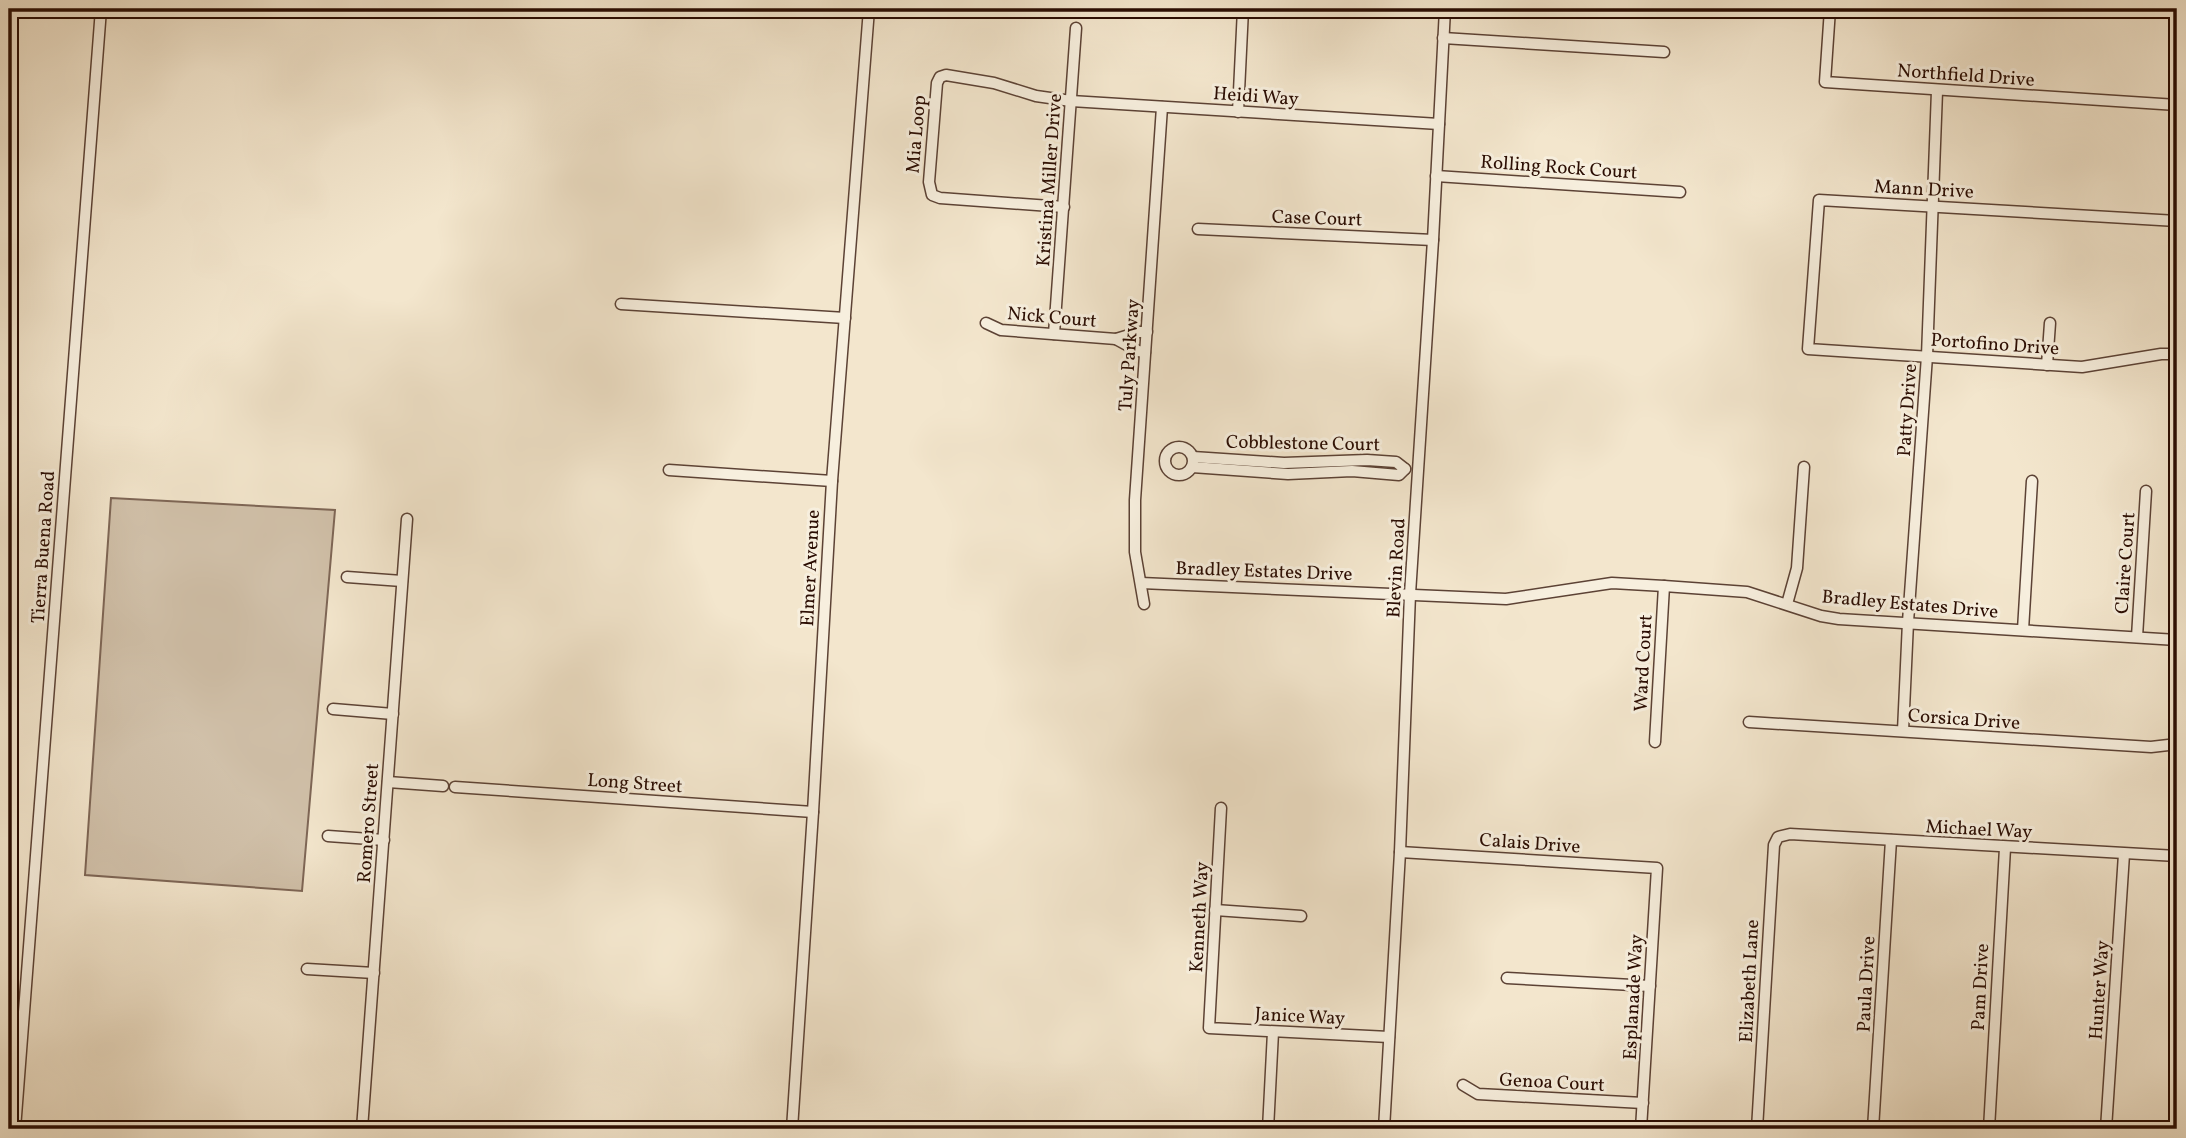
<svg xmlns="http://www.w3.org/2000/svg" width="2186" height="1138" viewBox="0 0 2186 1138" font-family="Vollkorn,serif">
	<rect width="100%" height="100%" fill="#f3e6cd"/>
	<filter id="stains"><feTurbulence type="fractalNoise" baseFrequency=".00286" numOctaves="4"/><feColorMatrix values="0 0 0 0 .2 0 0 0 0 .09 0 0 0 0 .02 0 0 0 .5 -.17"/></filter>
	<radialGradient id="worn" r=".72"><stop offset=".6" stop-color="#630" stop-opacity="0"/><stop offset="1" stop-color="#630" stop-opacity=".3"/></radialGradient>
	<polygon fill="#d1c1aa" stroke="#7e6656" stroke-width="2" points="111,498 335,510 302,891 85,875"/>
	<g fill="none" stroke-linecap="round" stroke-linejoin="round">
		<g stroke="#5c4235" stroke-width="13">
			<g id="minor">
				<polyline points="1830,9 1825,82 2177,105"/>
				<polyline points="1443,38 1664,52"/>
				<polyline points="1238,112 1243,9"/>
				<polyline points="1436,176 1680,192"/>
				<polyline points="1064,207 940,198 932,195 929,182 937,83 940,77 946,75 994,83 1036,96 1071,101 1439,124"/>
				<polyline points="2177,221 1819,200 1808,349 2082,367 2161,354 2177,354"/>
				<polyline points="1198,229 1433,240"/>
				<polyline points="621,304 845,318"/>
				<polyline points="986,323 1001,330 1116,339 1139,332 1147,332"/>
				<polyline points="1054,334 1076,28"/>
				<polyline points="1116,339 1138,351 1145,352"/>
				<polyline points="2047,365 2050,323"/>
				<circle cx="1179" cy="461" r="14"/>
				<polyline points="1193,457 1284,463 1367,460 1396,462 1405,469"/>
				<polyline points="1192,467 1288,474 1352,471 1399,475 1405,469"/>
				<polyline points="669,470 832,481"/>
				<polyline points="347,577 402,581"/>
				<polyline points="1141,583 1506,599 1612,583 1664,586 1747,592 1821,616 1839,619 2177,640"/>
				<polyline points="1144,604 1135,552 1135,500 1162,107"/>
				<polyline points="1787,604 1797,568 1804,467"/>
				<polyline points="2023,630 2032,481"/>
				<polyline points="2137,637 2146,491"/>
				<polyline points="333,709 393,714"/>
				<polyline points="1749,722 2151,747 2177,744"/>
				<polyline points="1903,731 1908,622 1927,356 1937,91"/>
				<polyline points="1655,742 1664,586"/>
				<polyline points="388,782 443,786"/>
				<polyline points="455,787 813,812"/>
				<polyline points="1221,808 1209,1028 1389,1037"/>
				<polyline points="328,836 384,840"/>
				<polyline points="1400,852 1657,868 1641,1129"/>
				<polyline points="1215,910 1301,916"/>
				<polyline points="307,969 374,973"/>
				<polyline points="1507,978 1650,986"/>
				<polyline points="1463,1085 1478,1094 1643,1103"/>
				<polyline points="1757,1127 1800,1129"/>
				<polyline points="15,1129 101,9"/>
				<polyline points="362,1129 407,519"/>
				<polyline points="792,1129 813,812 832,481 869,9"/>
				<polyline points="1268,1129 1273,1032"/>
				<polyline points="1384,1129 1400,852 1410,594 1433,240 1445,9"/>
				<polyline points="1757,1129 1774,845 1778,837 1790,834 2177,856"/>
				<polyline points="1873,1129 1891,840"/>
				<polyline points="1989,1129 2005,848"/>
				<polyline points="2106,1129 2124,854"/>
			</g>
		</g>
		<use href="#minor" stroke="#f7efde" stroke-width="10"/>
	</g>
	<g text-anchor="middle" stroke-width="6" stroke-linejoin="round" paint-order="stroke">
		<g font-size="19" fill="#2a0c02" stroke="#f7efde">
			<text transform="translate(1966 74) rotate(4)" y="7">Northfield Drive</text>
			<text transform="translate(1256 95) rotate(4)" y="7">Heidi Way</text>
			<text transform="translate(915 134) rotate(-85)" y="7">Mia Loop</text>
			<text transform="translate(1559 166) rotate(4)" y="7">Rolling Rock Court</text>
			<text transform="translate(1048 180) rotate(-86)" y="7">Kristina Miller Drive</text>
			<text transform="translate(1924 188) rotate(3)" y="7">Mann Drive</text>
			<text transform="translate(1317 217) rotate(2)" y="7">Case Court</text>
			<text transform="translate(1052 316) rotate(5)" y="7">Nick Court</text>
			<text transform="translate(1995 343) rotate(4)" y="7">Portofino Drive</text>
			<text transform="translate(1128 355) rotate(-86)" y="7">Tuly Parkway</text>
			<text transform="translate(1906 410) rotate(-86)" y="7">Patty Drive</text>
			<text transform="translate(1303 442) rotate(1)" y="7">Cobblestone Court</text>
			<text transform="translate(42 547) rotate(-86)" y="7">Tierra Buena Road</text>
			<text transform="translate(2124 563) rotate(-86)" y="7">Claire Court</text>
			<text transform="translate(809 568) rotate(-87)" y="7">Elmer Avenue</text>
			<text transform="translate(1395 568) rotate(-87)" y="7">Blevin Road</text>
			<text transform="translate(1264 570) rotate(2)" y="7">Bradley Estates Drive</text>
			<text transform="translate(1910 603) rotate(5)" y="7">Bradley Estates Drive</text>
			<text transform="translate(1642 663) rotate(-87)" y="7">Ward Court</text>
			<text transform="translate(1964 718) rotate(4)" y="7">Corsica Drive</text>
			<text transform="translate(635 782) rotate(4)" y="7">Long Street</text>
			<text transform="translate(367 823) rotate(-86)" y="7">Romero Street</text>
			<text transform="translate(1979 828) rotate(3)" y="7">Michael Way</text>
			<text transform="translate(1530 842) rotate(4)" y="7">Calais Drive</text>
			<text transform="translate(1198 917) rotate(-87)" y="7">Kenneth Way</text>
			<text transform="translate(1748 981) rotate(-87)" y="7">Elizabeth Lane</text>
			<text transform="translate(1865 984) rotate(-87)" y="7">Paula Drive</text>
			<text transform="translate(1979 987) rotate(-87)" y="7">Pam Drive</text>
			<text transform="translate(2098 990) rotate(-86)" y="7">Hunter Way</text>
			<text transform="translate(1632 997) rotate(-87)" y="7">Esplanade Way</text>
			<text transform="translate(1300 1015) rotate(3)" y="7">Janice Way</text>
			<text transform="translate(1552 1081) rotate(3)" y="7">Genoa Court</text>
		</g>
	</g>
	<rect width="2186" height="1138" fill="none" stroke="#f3e6cd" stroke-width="35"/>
	<rect x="10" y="10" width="2165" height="1117" fill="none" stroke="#2a0c02" stroke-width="3.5"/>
	<rect x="18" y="18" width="2151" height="1103" fill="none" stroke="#2a0c02" stroke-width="2"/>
	<rect width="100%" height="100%" filter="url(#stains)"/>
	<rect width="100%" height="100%" fill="url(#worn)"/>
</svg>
